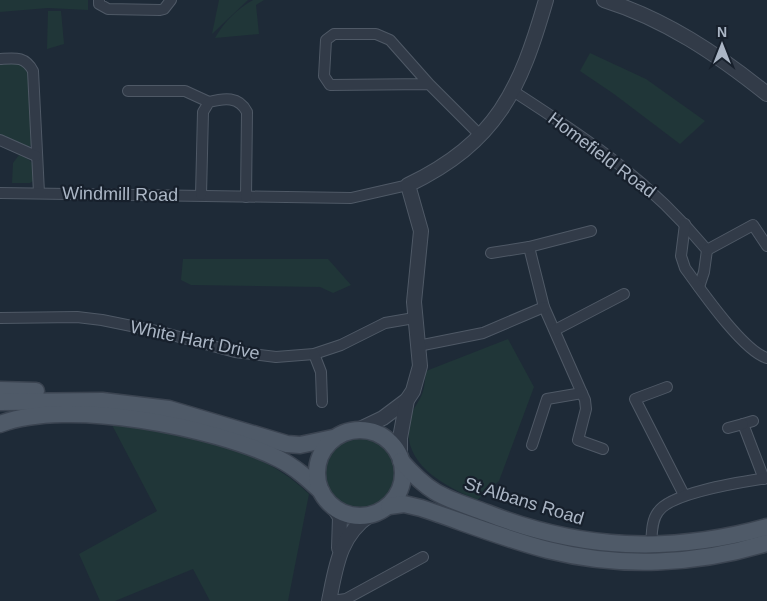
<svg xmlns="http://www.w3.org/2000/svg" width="767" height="601" viewBox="0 0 767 601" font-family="Helvetica,sans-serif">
	<rect width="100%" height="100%" fill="#1e2a37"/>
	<g fill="#203638">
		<polygon points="0,0 88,0 88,10 48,8 0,12"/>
		<polygon points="219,0 248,0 212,34"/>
		<path d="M253,0H264L256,5L259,34L215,38C224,22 237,9 253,0Z"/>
		<polygon points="48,11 61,11 64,44 47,49"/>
		<polygon points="590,53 646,79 705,121 680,144 614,94 580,71"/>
		<polygon points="20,63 25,65 28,73 34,143 29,147 0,136 0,64"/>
		<path d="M19,155C33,160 34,164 36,179L30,183H12L13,163Z"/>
		<polygon points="183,259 328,259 351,285 333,293 320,287 191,285 181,280"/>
		<path d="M508,339L534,387L499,481L477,500C443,485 399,463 410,418C412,410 419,402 422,394C425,387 425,378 426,371Z"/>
		<path d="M112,425C180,433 258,444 309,494L288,601H210L193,569L115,601H100L79,554L157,511Z"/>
		<circle cx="361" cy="472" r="36"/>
	</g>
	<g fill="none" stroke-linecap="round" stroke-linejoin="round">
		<g stroke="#4f5966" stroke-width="12">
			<g id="minor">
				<polyline points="99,0 99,4 108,9 160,10 164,9 171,0"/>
				<path d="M0,59C15,58 25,56 33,71L39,193"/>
				<polyline points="429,84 330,85 324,76 326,40 334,34 376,34 390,40 429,84 481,136"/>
				<polyline points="128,91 185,91 209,102"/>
				<path d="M513,91C589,140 649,180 707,250L704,272L699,287"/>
				<polyline points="0,140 36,156"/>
				<polyline points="0,193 351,198 408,185"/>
				<path d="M201,195L203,112L209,102C224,98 239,96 247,112L246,197"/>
				<path d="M685,224L681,256L685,268C701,290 743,351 767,358"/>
				<polyline points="529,247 544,307 585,400 586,409 578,440 603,449"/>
				<polyline points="707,250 753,225 767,246"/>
				<polyline points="491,253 529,247 591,231"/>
				<polyline points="0,318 77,317 102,320 161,332 235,352 276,357 314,354 341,345 385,323 414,318"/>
				<polyline points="555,330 624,294"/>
				<polyline points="418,346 483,333 544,307"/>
				<polyline points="314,354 321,372 322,402"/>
				<polyline points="667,387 635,399 684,495"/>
				<polyline points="753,421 743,424 764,479"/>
				<polyline points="728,428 743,424"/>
				<polyline points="532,445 547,399 582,393"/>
				<path d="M651,546C652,535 651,521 658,512C671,492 742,482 767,478"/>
				<polyline points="332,601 346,599 423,557"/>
			</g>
		</g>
		<g stroke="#4f5966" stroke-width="16">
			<g id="tertiary">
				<path d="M604,0C665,19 717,54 767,94"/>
				<polyline points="360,429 383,418 407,400"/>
				<path d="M400,458V438L407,400L413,391L420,366L414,302L421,231L408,185C497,142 520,90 546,0"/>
				<polyline points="334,508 340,517 339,548"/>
				<path d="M329,601C336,567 339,536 370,515"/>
			</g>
		</g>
		<g stroke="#3b4451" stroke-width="19">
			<g id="primary">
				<polyline points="0,390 36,391"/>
				<polyline points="0,402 102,401 169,409 287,444 300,445 333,438"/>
				<path d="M0,424C68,398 214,427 279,459C295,467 308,479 321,491"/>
				<circle cx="360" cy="473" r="43"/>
				<path d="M401,461C433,497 444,497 487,513C581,550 670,554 767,527"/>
				<path d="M389,506L404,504L421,508C463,522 505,539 548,550C620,568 696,565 767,543"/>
			</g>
		</g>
		<use href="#minor" stroke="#323b48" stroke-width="10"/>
		<use href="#tertiary" stroke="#323b48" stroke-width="14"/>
		<use href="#primary" stroke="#4f5a68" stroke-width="16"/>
	</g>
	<g text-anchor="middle" stroke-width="4.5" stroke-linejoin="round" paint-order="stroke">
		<g font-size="18" fill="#abb6c5" stroke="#17202c">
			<text transform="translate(602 155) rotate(37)" y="6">Homefield Road</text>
			<text transform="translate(120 194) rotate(1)" y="6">Windmill Road</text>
			<text transform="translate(195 340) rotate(12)" y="6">White Hart Drive</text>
			<text transform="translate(524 501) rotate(17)" y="6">St Albans Road</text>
		</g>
	</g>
	<g transform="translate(722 45)" stroke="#17202c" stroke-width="4" paint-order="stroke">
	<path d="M0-4L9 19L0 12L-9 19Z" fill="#abb6c5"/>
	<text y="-8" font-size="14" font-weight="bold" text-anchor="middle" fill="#abb6c5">N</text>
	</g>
</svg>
